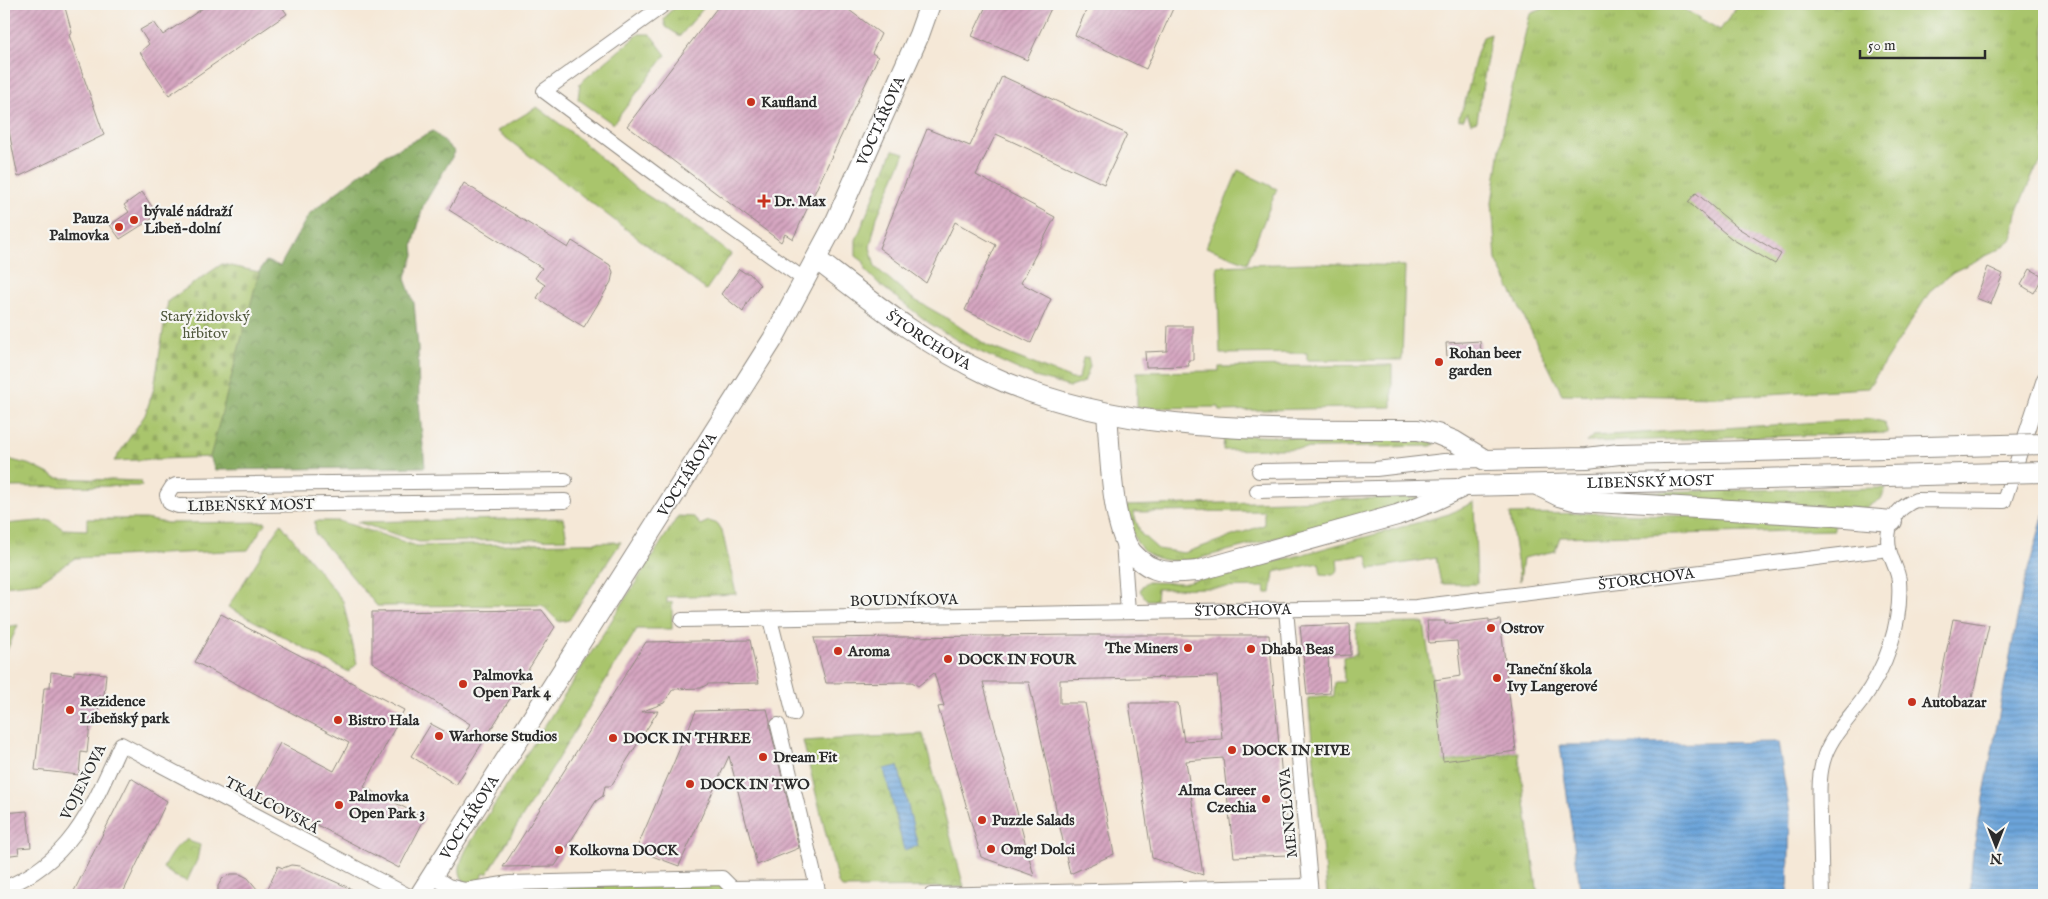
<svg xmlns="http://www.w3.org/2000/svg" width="2048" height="899" viewBox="0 0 2048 899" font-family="'IM FELL English',serif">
	<defs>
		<pattern id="grass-tufts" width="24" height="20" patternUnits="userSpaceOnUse" patternTransform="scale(1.25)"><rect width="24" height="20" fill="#a9c56c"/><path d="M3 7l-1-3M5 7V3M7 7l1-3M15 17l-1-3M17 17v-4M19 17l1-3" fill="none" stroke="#92a95e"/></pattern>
		<pattern id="forest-crowns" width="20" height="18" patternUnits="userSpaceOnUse" patternTransform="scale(1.25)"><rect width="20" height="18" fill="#86aa60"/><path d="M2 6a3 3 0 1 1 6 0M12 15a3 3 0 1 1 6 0" fill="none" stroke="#6e8b4f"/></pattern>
		<pattern id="wetland-marsh" width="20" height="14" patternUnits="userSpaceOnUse" patternTransform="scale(1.25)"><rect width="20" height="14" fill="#a9c56c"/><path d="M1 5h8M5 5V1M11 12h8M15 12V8" fill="none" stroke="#92a95e"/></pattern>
		<pattern id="cemetery-stones" width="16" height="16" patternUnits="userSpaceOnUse" patternTransform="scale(1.25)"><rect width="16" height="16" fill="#a9c56c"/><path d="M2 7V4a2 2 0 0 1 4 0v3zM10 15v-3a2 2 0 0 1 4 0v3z" fill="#92a95e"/></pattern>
		<pattern id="park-crowns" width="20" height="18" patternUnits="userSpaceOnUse" patternTransform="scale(1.25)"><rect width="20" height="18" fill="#a9c56c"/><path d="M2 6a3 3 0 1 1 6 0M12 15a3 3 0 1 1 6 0" fill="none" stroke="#92a95e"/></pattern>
		<pattern id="water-rules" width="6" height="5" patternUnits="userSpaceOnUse" patternTransform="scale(1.25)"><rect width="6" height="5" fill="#6ca4da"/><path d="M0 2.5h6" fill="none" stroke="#5986b1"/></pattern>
		<pattern id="building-hatch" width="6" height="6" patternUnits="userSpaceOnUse" patternTransform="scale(1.25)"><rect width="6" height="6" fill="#d6a6c1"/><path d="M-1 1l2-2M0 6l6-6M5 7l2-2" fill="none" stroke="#ae879d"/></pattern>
	</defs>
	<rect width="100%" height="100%" fill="#f6f6f2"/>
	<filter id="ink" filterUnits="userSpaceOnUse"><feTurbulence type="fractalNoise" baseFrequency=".02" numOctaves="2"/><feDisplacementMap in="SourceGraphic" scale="10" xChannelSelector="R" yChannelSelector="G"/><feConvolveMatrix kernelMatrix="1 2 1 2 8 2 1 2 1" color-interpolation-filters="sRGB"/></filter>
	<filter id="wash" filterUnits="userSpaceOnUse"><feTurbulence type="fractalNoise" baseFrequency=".0096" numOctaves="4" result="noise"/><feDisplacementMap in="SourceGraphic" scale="20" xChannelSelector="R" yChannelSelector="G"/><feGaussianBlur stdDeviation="1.12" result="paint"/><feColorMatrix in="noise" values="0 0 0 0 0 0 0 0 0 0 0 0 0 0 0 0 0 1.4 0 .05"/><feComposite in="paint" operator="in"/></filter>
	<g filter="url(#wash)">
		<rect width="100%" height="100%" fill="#f5e8d7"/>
		<g fill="url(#grass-tufts)" stroke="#6a784c" fill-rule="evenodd">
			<polygon points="681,4 707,4 680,36 666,27 664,20 669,12"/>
			<polygon points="1555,4 1675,4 1720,30 1739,4 2044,4 2044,158 2034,172 2018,208 2012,239 2000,249 1953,272 1931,290 1868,388 1719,397 1562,394 1496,260 1492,202 1505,117 1530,14"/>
			<polygon points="639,34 650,34 666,55 613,124 578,99 580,83"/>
			<polygon points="537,107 576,136 634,187 687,221 731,254 706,290 497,131"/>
			<polygon points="893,150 905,153 877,217 870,247 875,267 913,299 945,317 988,346 1072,379 1079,379 1083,358 1088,357 1090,366 1084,382 1070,387 1035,377 965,345 929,323 879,284 865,270 864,262 856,256 856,240"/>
			<polygon points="1870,419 1884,422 1888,433 1586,442 1593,436"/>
			<polygon points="1224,435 1430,441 1435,444 1431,446 1223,450"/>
			<polygon points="4,458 31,465 57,478 141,481 142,486 4,487"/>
			<polygon points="1886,488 1881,499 1866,508 1618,501 1620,492"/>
			<path d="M1415,497L1418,498L1415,501L1189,561C1167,562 1145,560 1134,537C1130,528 1128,516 1126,506ZM1264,511V525L1184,553L1158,549L1141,534L1133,512Z"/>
			<polygon points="1474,502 1477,584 1441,584 1436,558 1370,569 1367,555 1337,559 1338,569 1333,575 1321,574 1319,563 1274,572 1271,593 1266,593 1265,587 1157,589 1156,600 1147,600 1140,591 1142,586 1148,582 1182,583 1282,560 1449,514"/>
			<polygon points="1614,513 1834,522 1834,530 1560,537 1555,551 1523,558 1520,581 1510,514"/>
			<path d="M678,516L694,517L700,525L709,521L718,524L722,530L736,594L667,597V603L672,602V629H637L488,873L483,874L482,882L466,883C455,873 461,860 467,848Z"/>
			<polygon points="563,518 567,539 419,542 357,522"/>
			<polygon points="87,519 145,519 167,523 266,522 248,550 75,558 39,582 4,586 4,524 50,520 63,529 87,530"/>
			<polygon points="315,521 339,521 417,546 621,542 569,620 559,622 542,605 377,606 315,533"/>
			<polygon points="281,524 343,601 357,664 349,672 228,607"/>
			<polygon points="1424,623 1445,762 1518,752 1538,895 1435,895 1434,891 1383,895 1327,895 1308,698 1334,696 1335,682 1344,682 1343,657 1356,654 1356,624"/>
			<polygon points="717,883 725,887 726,891 718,894 527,895 524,890 528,887"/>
		</g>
		<polygon fill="url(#forest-crowns)" stroke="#586a46" points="433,131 455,152 423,206 413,246 414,255 405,279 414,303 418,348 419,402 425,467 215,470 210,457 259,272 266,261 280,266 309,214 382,157"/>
		<path fill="url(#wetland-marsh)" stroke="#6a784c" d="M1491,34L1477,121L1471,123L1467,113L1464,119L1459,120C1458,113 1464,109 1465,102C1471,80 1474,58 1483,37Z"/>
		<polygon fill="url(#cemetery-stones)" stroke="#6a784c" points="222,264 259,272 210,457 114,461 145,415 154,388 168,301"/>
		<g fill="url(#park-crowns)" stroke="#6a784c">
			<polygon points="923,734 964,887 842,888 838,883 803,741"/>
			<path d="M188,839L191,842L200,845L197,860L187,881L174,876L163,868C169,857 176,844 188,839Z"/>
		</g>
		<g fill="#a9c56c" stroke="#6a784c">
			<polygon points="1238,170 1277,189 1247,263 1206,247"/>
			<polygon points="1309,263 1405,266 1402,360 1307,360 1307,353 1220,354 1217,266"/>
			<polygon points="1392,365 1392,407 1220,411 1219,407 1137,408 1137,372 1219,371 1219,367"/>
			<polygon points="18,625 4,657 4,627"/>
		</g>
		<g fill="url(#water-rules)" stroke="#4c6882">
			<polygon points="2044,514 2044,895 1969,895 1973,852 2023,587"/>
			<polygon points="1778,742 1790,814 1788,895 1581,895 1560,745"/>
			<polygon points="898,766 918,846 904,850 884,769"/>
		</g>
		<g id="blocks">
			<g fill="url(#building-hatch)">
				<polygon points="4,4 64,4 72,33 69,35 104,135 18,177 4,106"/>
				<polygon points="209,4 280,4 287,14 169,95 140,52 149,44 140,30 154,22 163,35"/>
				<polygon points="720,4 841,4 881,34 872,53 878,57 793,239 785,234 781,242 627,126"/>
				<polygon points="987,4 1053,4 1027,60 972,36"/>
				<polygon points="1089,4 1175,4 1146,69 1075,35"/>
				<polygon points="1002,76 1127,134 1104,184 996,134 976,175 1055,217 1021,283 1051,299 1031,343 965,310 996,245 955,222 926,283 879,248 927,129 970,146"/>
				<polygon points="464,183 568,248 572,241 610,265 613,272 611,282 584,327 537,298 545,285 535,278 542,268 449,210"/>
				<polygon points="142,192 158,215 120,239 110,225 129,212 124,205"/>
				<polygon points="1696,193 1738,228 1781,254 1775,264 1732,239 1688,202"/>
				<polygon points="1988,267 2003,274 1991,304 1976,298"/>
				<polygon points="739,269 745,273 749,273 760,285 747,303 743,312 721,294"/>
				<polygon points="2030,269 2043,276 2034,293 2021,285"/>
				<polygon points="1168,326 1193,326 1193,360 1188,360 1189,366 1146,367 1145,352 1167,351"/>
				<polygon points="1480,341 1481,354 1447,357 1446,343"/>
				<polygon points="542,610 555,627 456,785 411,756 431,724 461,740 470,724 372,662 372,612"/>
				<polygon points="221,614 404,710 364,787 425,818 399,868 254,792 280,743 334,771 349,743 195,662"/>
				<polygon points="1489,619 1489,622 1500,620 1516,751 1443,761 1434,680 1461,676 1457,641 1429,643 1427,621 1445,621 1445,624"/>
				<polygon points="1953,619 1989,625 1970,706 1937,698"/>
				<polygon points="1350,624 1351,655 1328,656 1330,693 1307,695 1300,626"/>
				<polygon points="1076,635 1269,635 1289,855 1234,857 1223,758 1186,761 1203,875 1152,858 1129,703 1178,703 1184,741 1222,739 1217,676 1060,680 1060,703 1085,703 1114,854 1070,874 1029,682 983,682 1034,876 981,857 938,707 944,706 934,673 918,686 912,682 826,683 814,638"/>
				<polygon points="750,640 759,683 708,684 701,688 673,689 664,703 641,712 658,711 611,786 605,786 603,796 596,801 555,866 503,867 646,642"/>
				<polygon points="74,671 106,674 104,696 99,695 97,725 90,724 87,753 81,752 79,775 35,770 44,688 50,688 51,672 74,675"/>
				<polygon points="767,709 770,721 770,727 799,848 757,865 729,756 679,866 636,850 696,711"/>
				<polygon points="131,778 167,801 122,895 72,895"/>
				<polygon points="27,811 31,847 18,848 19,854 4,856 4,813"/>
				<polygon points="291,865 300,866 365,895 265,895 278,866 283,868"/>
				<polygon points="231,874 240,874 248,878 262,895 218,895 218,886 223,878"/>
			</g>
		</g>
	</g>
	<g filter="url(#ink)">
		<use href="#blocks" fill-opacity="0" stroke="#908a81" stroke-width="1"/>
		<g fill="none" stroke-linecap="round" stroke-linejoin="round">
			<g stroke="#908a81" stroke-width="16">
				<g id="street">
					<polyline points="665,4 544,91 669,184 805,280"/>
					<polyline points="1259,471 1376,469 1444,461 1484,460"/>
					<polyline points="1257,491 1458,486"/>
					<polyline points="565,501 178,506 170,503 167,495 172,487 176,485 565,480"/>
					<polyline points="1123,541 1128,612"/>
					<polyline points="1286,609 1311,895"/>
					<polyline points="770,619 794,714"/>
					<path id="s1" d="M682,620L1416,607L1889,549"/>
					<polyline points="778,725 819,895"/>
					<polyline points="432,876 448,886 465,890 510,883 722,878 732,888 730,895"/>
					<path d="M4,888C72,861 93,806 121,744L407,895"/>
					<polyline points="732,888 817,887"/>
					<polyline points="931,895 1310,886"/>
					<path d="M1822,895C1821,871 1821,847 1820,823C1820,800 1817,777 1825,755C1832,736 1848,719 1861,702C1886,668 1902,624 1899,581C1898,570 1891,560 1889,549C1885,527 1895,508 1916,500L2004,501L2044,379"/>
				</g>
			</g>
			<g stroke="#908a81" stroke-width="22">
				<g id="secondary">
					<path id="s2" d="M816,259C871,301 925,345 989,375C1122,437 1274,429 1418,430L1437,434L1454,441L1485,460L1587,458L1619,454L1886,448"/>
					<path id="s3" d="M1107,413C1110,449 1111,514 1127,545C1132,555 1144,565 1155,569C1169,574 1183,572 1197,571L1397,515L1433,501L1465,486L1886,476"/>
					<polyline points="1539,486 1559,496 1578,501 1834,516 1892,521"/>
					<path id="s4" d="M420,895L773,339L835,223L919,35L930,4"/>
				</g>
			</g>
			<use href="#street" stroke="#fff" stroke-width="14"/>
			<use href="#secondary" stroke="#fff" stroke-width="20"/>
			<g stroke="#908a81" stroke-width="22" stroke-linecap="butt">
				<g id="secondary-bridge">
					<polyline points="1886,448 2044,444"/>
					<polyline points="1886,476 2044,472"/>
				</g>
			</g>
			<use href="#secondary-bridge" stroke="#fff" stroke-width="20"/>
		</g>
	</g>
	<g fill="#c8321e" stroke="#f6f6f2" stroke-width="2">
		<circle cx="751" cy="102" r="5"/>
		<path d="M761.5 193.5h5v5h5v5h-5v5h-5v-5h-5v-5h5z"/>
		<circle cx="134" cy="220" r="5"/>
		<circle cx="119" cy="227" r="5"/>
		<circle cx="1439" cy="362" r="5"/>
		<circle cx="1491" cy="628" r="5"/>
		<circle cx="1188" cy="648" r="5"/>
		<circle cx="1251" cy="649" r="5"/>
		<circle cx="838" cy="651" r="5"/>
		<circle cx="948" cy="659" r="5"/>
		<circle cx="1497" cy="678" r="5"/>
		<circle cx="463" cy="684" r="5"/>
		<circle cx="1912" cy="702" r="5"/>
		<circle cx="70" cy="710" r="5"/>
		<circle cx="338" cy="720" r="5"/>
		<circle cx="439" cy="736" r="5"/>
		<circle cx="613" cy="738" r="5"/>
		<circle cx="1232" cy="750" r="5"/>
		<circle cx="763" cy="757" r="5"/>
		<circle cx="690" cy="784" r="5"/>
		<circle cx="1266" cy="799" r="5"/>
		<circle cx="339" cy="805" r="5"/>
		<circle cx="982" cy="820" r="5"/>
		<circle cx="991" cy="849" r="5"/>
		<circle cx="559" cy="850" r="5"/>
	</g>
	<g text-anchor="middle" stroke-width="4.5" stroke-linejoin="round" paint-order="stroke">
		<g font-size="15" font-weight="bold" fill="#2b2b2b" stroke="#f6f6f2" text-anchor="start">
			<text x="761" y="107">Kaufland</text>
			<text x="774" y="206">Dr. Max</text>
			<text x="144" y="216">bývalé nádraží<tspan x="144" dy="17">Libeň-dolní</tspan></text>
			<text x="109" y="223" text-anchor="end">Pauza<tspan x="109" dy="17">Palmovka</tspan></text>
			<text x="1449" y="358">Rohan beer<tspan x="1449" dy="17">garden</tspan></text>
			<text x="1501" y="633">Ostrov</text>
			<text x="1178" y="653" text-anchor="end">The Miners</text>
			<text x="1261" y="654">Dhaba Beas</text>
			<text x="848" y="656">Aroma</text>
			<text x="958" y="664">DOCK IN FOUR</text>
			<text x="1507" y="674">Taneční škola<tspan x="1507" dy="17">Ivy Langerové</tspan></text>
			<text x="473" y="680">Palmovka<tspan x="473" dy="17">Open Park 4</tspan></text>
			<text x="80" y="706">Rezidence<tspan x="80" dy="17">Libeňský park</tspan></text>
			<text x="1922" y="707">Autobazar</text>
			<text x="348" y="725">Bistro Hala</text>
			<text x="449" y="741">Warhorse Studios</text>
			<text x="623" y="743">DOCK IN THREE</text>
			<text x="1242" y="755">DOCK IN FIVE</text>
			<text x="773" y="762">Dream Fit</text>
			<text x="700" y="789">DOCK IN TWO</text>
			<text x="1256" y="795" text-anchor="end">Alma Career<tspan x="1256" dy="17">Czechia</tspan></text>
			<text x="349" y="801">Palmovka<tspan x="349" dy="17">Open Park 3</tspan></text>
			<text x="992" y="825">Puzzle Salads</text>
			<text x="1001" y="854">Omg! Dolci</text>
			<text x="569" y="855">Kolkovna DOCK</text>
		</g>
		<g font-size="15" fill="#2b2b2b" stroke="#f6f6f2">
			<text dy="5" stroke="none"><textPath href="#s4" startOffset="902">VOCTÁŘOVA</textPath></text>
			<text dy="5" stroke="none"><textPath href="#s2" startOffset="139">ŠTORCHOVA</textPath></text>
			<text dy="5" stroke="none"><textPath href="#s4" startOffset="498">VOCTÁŘOVA</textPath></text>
			<text dy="5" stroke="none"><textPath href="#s3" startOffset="681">LIBEŇSKÝ MOST</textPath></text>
			<text transform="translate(251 505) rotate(-1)" y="5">LIBEŇSKÝ MOST</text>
			<text dy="5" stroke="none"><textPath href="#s1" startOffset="966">ŠTORCHOVA</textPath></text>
			<text transform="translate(904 600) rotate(-1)" y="5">BOUDNÍKOVA</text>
			<text dy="5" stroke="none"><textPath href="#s1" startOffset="561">ŠTORCHOVA</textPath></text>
			<text transform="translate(83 782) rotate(-63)" y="5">VOJENOVA</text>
			<text transform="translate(272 805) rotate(28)" y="5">TKALCOVSKÁ</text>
			<text transform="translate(1288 813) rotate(-95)" y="5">MENCLOVA</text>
			<text dy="5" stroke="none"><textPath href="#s4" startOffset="92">VOCTÁŘOVA</textPath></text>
		</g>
		<g font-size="15" fill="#51593e" stroke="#f6f6f2">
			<text x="205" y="321">Starý židovský<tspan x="205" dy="17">hřbitov</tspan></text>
		</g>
	</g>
	<rect width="2048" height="899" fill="none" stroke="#f6f6f2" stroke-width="20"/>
	<g transform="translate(1996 846) rotate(180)" stroke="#f6f6f2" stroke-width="4" paint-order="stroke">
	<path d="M0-4L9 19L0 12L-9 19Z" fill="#2b2b2b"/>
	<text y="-8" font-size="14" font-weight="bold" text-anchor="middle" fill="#2b2b2b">N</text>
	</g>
	<path d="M1860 50v8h125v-8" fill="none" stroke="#2b2b2b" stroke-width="2.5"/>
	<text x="1868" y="50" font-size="15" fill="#2b2b2b" stroke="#f6f6f2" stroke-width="4" paint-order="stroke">50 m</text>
</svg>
